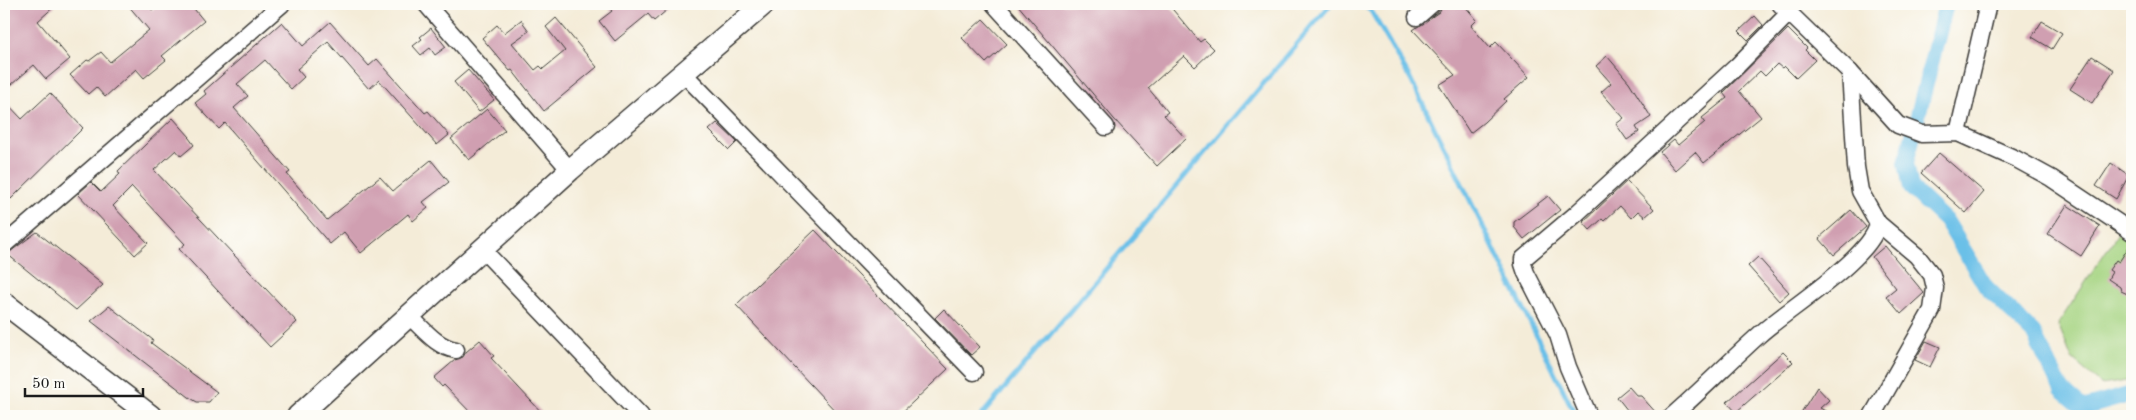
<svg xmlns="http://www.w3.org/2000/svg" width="2136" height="420" viewBox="0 0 2136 420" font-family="'Old Standard TT',serif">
	<rect width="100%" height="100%" fill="#fdfcf7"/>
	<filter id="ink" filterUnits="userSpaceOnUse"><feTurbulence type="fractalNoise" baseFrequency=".02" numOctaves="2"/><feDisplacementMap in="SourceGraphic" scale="10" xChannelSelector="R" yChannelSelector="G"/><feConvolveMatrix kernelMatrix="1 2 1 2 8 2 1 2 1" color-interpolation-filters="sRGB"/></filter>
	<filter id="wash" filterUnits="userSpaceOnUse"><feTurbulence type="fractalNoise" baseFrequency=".0096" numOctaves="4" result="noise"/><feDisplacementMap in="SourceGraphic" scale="20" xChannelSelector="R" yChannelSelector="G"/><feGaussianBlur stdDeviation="1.12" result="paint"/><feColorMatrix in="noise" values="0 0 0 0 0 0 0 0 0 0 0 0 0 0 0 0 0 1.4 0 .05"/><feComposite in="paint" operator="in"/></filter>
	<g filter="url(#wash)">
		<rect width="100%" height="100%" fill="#f4ecd8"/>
		<polygon fill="#a6d482" stroke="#61784f" points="2118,233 2132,243 2132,380 2102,385 2072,359 2058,324"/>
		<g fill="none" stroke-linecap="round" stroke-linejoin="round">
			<g stroke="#6bc0e8" stroke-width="5">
				<polyline points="1363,4 1371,11 1411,80 1576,416"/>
				<polyline points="981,416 1331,4"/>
			</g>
			<polyline stroke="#6bc0e8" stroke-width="16" points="1946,4 1906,163 1911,188 1947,222 1986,287 2033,333 2062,390 2083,408 2132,394"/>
		</g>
		<g id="blocks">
			<g fill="#d09fb1">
				<polygon points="4,4 57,4 38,21 70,59 46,79 34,65 4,91"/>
				<polygon points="127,4 147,4 152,10 159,4 190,4 204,21 162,56 166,60 144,78 136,69 105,97 96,87 88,94 70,75 87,60 89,61 101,52 110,62 149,30"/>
				<polygon points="606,4 674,4 654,21 648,14 615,41 599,21 612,11"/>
				<polygon points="1017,4 1168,4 1200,42 1204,39 1214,49 1195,67 1184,56 1148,88 1168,112 1164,115 1186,139 1157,166 1114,119"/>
				<polygon points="1444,4 1463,4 1477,20 1471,26 1490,48 1496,42 1529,77 1504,99 1506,101 1484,122 1470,133 1439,85 1455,75 1413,30 1439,12"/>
				<polygon points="1755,16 1763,25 1748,40 1739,31"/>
				<polygon points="556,18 597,67 544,111 512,70 510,71 482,38 497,25 504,33 521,20 529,31 512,43 535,70 540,66 543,69 565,51 546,27"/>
				<polygon points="983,19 1007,44 986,63 962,38"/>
				<polygon points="2042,21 2062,33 2052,49 2032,37"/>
				<polygon points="282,22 303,46 330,22 369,66 377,59 425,113 428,111 449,135 437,145 379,80 369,89 328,42 297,69 304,77 291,89 265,60 237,84 248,96 234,108 290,172 287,174 327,220 380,177 393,191 431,160 449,182 423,202 428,208 413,221 408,214 361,253 344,232 330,244 225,123 219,129 195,103 206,94 204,91"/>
				<polygon points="431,28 446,47 435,55 430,48 421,55 413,46 422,39 420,37"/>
				<polygon points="1788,29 1807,48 1805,50 1815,60 1796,78 1784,66 1782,68 1777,64 1765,76 1760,71 1739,91 1761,117 1704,163 1695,152 1675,170 1660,152 1674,140 1678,145 1705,122 1702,118 1727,98 1723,93"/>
				<polygon points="1607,56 1629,82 1651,117 1636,127 1639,132 1627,140 1616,124 1624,118 1601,92 1611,83 1596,66"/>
				<polygon points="2092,56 2114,70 2092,103 2070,89"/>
				<polygon points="468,70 494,100 479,112 454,82"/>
				<polygon points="50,93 83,128 11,199 4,191 4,100 22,119"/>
				<polygon points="487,109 505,130 469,160 451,139"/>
				<polygon points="173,118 190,137 189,138 194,145 181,156 176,150 154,170 297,322 270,347 179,249 185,244 132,187 113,206 148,243 135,255 78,194 91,182 101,192 120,174 118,171"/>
				<polygon points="717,123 737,142 729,150 709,130"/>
				<polygon points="1939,153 1984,192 1966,213 1921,173"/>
				<polygon points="2111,163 2127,174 2128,177 2116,199 2096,186"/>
				<polygon points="1627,181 1654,209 1645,217 1638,211 1631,218 1620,206 1604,221 1602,219 1590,230 1583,222"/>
				<polygon points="1548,196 1560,210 1524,239 1514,227 1514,222"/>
				<polygon points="2067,205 2100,226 2081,256 2048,234"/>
				<polygon points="1851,210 1866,227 1834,255 1819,238"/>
				<polygon points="815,230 948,369 898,416 840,416 736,305"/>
				<polygon points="37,232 103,285 76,310 7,254"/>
				<polygon points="2132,242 2132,296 2121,291 2120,287 2108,279 2112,272 2109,270 2116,260 2119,262"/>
				<polygon points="1885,246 1924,293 1901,314 1886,296 1896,288 1872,257"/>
				<polygon points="1758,257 1789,292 1779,301 1748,266"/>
				<polygon points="109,306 153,340 151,343 217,392 209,402 197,402 189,397 91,321"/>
				<polygon points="944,309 980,347 971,355 935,318"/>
				<polygon points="480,340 494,356 491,358 545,416 474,416 444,385 442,387 434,378 455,360 463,357 466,352"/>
				<polygon points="1926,341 1940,347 1930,367 1915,360"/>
				<polygon points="1783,352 1793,362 1736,412 1727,402"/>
				<polygon points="1629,387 1637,396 1641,396 1659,416 1632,416 1617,397"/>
				<polygon points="1817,387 1829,400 1820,408 1834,416 1799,416"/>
			</g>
		</g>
	</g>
	<g filter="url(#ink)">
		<use href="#blocks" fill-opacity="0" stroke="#3c3b38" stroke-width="1"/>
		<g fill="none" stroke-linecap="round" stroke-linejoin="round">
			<g stroke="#3c3b38" stroke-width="19">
				<g id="minor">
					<polyline points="426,4 570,170"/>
					<polyline points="994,4 1106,127"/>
					<polyline points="1780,4 1850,72 1898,125 1922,134 1958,133 2016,159 2051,178 2132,232"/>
					<polyline points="1417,17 1432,4"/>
					<polyline points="1850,72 1856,167 1860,191 1878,223 1917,256 1932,275 1935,288 1932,310 1872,416"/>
					<polyline points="684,74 974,372"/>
					<polyline points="1958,133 1988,4"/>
					<polyline points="4,245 282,4"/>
					<polyline points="482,249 641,416"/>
					<path d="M408,315C423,328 436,347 456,350"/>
					<polyline points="1589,416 1568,367 1558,335 1526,273 1523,264 1523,259 1576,214 1737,66 1789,13"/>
					<path d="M1672,416C1702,390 1730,361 1759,335C1785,311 1874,256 1878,223"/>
				</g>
			</g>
			<g stroke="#3c3b38" stroke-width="24">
				<g id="major">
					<polyline points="4,303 151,416"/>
					<polyline points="298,416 570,170 764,4"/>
				</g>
			</g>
			<use href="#minor" stroke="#fff" stroke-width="16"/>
			<use href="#major" stroke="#fff" stroke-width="21"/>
		</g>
	</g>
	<rect width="2136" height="420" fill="none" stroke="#fdfcf7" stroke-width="20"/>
	<path d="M25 388v8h118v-8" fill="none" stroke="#1c1c1c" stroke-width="2.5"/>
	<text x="32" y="388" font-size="15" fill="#1c1c1c" stroke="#fdfcf7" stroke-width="4" paint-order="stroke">50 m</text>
</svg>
